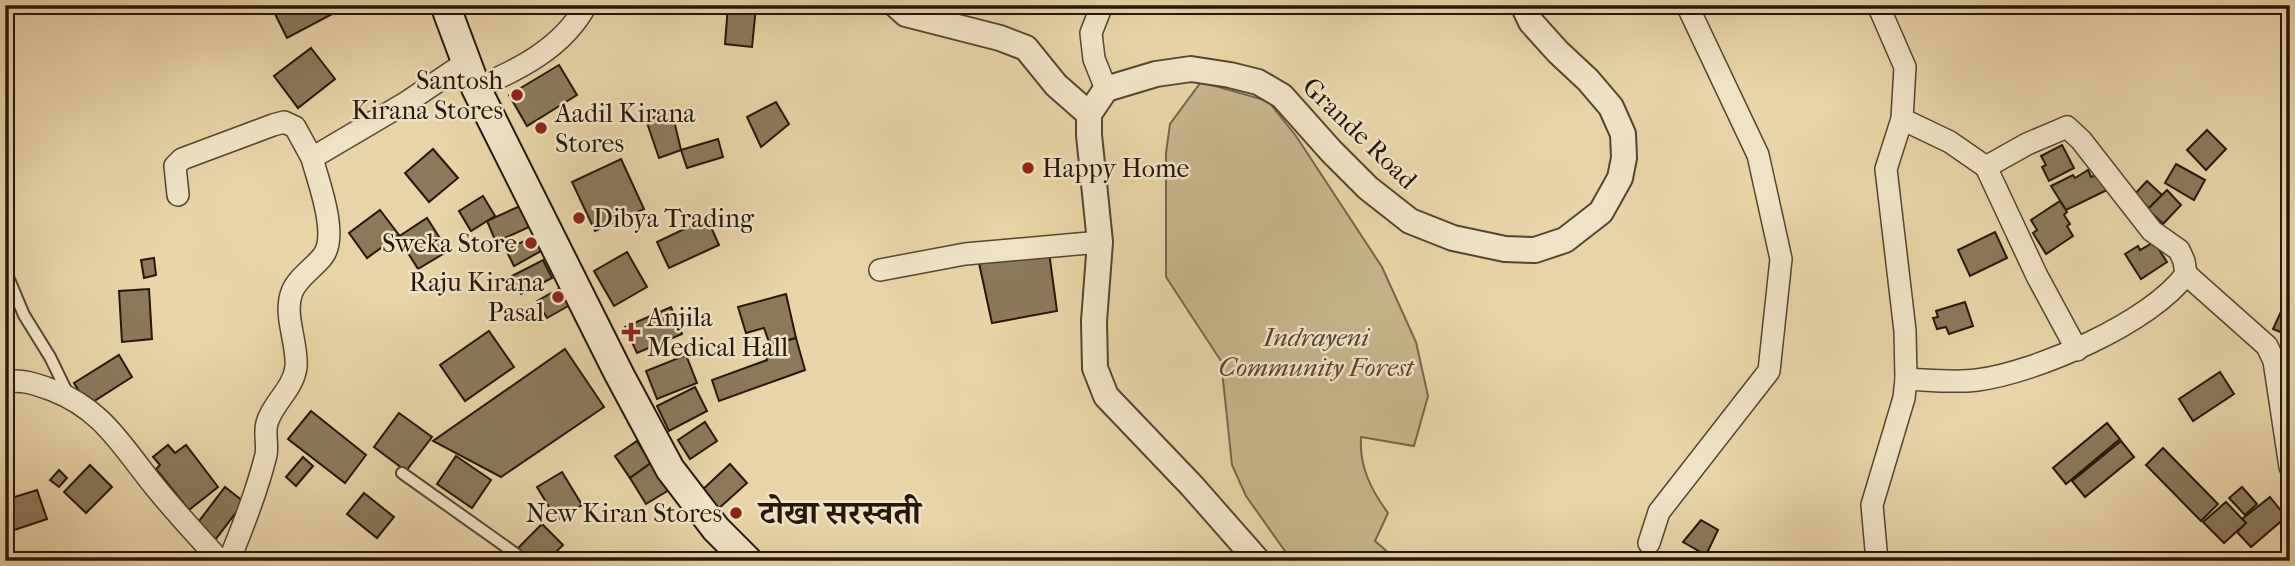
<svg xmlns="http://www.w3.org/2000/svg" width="2295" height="566" viewBox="0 0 2295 566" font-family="'IM FELL French Canon','Noto Serif Devanagari',serif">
	<rect width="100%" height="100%" fill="#e8d4a6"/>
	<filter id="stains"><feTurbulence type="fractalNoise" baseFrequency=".00286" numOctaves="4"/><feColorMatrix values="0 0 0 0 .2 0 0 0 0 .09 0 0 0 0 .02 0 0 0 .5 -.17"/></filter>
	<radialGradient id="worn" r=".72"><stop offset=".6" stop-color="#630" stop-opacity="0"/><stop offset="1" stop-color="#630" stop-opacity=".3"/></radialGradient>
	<path fill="#c7b48b" stroke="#766649" stroke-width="2" d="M1201,82L1268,101L1296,136L1382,267L1416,342L1428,396L1414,446L1361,437C1359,466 1371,490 1388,513L1375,541L1398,561H1292L1246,496L1232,465L1221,361L1166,277V153L1170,124Z"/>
	<g fill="#8b795a" stroke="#261707" stroke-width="2">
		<polygon points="291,5 333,5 336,12 287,38 275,14"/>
		<polygon points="728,5 756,7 752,47 725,44"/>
		<polygon points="311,48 335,79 298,108 274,76"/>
		<polygon points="559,65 577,95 527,126 509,95"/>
		<polygon points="776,102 789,124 761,147 747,117"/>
		<polygon points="672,112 681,150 659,158 646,120"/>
		<polygon points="2207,130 2226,149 2206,170 2187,150"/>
		<polygon points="718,139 723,157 687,168 681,150"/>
		<polygon points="2062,145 2074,168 2049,181 2042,167 2046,165 2041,156"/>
		<polygon points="433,149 458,178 429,202 405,173"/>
		<polygon points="621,159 644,209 595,231 572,182"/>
		<polygon points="2176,164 2205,180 2194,200 2165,183"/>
		<polygon points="2088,170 2091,177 2098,174 2107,190 2066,210 2051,186 2073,175 2075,178"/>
		<polygon points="2147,181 2162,195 2149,208 2134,195"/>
		<polygon points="2167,190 2181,205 2163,224 2148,209"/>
		<polygon points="483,196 495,216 471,231 459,211"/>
		<polygon points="2060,201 2067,212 2064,215 2070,224 2067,226 2073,236 2046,254 2033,233 2037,230 2031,220"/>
		<polygon points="520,206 529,227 496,242 487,221"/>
		<polygon points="380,210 399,235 367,258 349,233"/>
		<polygon points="427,218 448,251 418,269 398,237"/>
		<polygon points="707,218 719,245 669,268 657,242"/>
		<polygon points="1995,232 2007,258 1970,276 1958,250"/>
		<polygon points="534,236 541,251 514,266 506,250"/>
		<polygon points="2154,242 2167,262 2141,279 2125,254 2138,246 2140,250"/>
		<polygon points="627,252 647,287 614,306 594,271"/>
		<polygon points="1049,252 1057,311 992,323 979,263"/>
		<polygon points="154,258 156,275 144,278 141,260"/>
		<polygon points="543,260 552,278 521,294 512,276"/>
		<polygon points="560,288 570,305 547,318 537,301"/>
		<polygon points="149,289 152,339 122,342 119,291"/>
		<polygon points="2290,292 2290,336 2273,329"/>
		<polygon points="786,294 796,338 770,345 764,328 746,333 738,307"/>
		<polygon points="1965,302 1973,326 1949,334 1946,327 1937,329 1933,318 1938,317 1936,311"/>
		<polygon points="671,307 682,334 637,353 625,327"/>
		<polygon points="489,331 514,367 465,401 440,365"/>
		<polygon points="796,338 805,370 719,401 712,380 767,360 764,347"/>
		<polygon points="565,349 604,407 501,477 433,441"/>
		<polygon points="119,355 132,377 88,405 74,383"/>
		<polygon points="686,355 697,383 657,399 646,371"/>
		<polygon points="2220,372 2234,394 2193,421 2179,399"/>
		<polygon points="695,387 707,411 669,431 657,406"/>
		<polygon points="311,411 366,455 345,483 288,439"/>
		<polygon points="399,413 432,437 406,471 374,447"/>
		<polygon points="705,422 717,441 690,459 678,440"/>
		<polygon points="2107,423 2120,439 2066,484 2053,468"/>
		<polygon points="637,441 651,463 630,478 615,456"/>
		<polygon points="2121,441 2134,457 2085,497 2072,481"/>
		<polygon points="168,445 175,453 186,445 218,487 189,510 156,469 160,465 153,457"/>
		<polygon points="2163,448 2218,504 2201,521 2146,465"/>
		<polygon points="456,456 491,480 472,508 437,484"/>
		<polygon points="303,457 313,466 296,486 286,477"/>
		<polygon points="651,463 669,490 646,504 630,478"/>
		<polygon points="730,464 747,483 717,510 700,492"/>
		<polygon points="90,465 112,487 86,513 64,492"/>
		<polygon points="59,470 67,478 59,487 50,480"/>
		<polygon points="562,472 582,505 557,520 537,487"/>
		<polygon points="225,487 244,502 215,540 196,525"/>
		<polygon points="2242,487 2257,504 2245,515 2229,498"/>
		<polygon points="37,490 47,519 5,533 5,500"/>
		<polygon points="364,493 394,517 377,538 347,514"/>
		<polygon points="2270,497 2286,517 2251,547 2237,532 2246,523 2242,519"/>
		<polygon points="2226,502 2246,523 2224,543 2203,522"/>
		<polygon points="1701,520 1718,530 1706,555 1683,542"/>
		<polygon points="542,524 563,545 547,561 529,561 517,549"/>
	</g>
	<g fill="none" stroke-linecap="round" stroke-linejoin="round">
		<g stroke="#56462f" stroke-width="14">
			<g id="service">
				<polyline points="5,270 24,315 50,357 68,394"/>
				<polyline points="402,473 516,554 523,561"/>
			</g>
		</g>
		<g stroke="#56462f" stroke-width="24">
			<g id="minor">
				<polyline points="1102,5 1091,33 1094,59 1106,89"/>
				<path d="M476,88C518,70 563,48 586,5"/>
				<polyline points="1902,119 1950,142 1986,167 2037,276 2077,350"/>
				<polyline points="178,195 175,166 182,159 273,125 284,122 295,127 312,158"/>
				<polyline points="880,270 965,254 1100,242"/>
				<polyline points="2186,274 2267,346 2274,361 2290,467"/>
				<path d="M1906,379C1929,380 1954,383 1977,380C2035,373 2152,322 2186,274L2184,261L2179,250L2152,231L2081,140L2067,127L2027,144L1986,167"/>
				<path d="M5,382C22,379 36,384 52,390C104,410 122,447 156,488C176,513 199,537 220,561"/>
				<polyline points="1649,543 1659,512 1769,371 1781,259 1758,155 1687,5"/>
				<path d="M229,561C243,526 257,491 266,455C268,444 264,433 267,423C273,402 293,390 296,367C298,343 283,315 292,292C297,278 314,268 323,256C339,235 318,181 312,158L407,102L465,63"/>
				<polyline points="1877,561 1872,505 1904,398 1906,379 1905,331 1886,169 1902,119 1905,67 1878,5"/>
			</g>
		</g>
		<g stroke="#56462f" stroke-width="28">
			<g id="tertiary">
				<polyline points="896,5 906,14 1000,38 1026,48 1056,85 1089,114"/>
				<polyline points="1258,561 1192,486 1106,396 1095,368 1094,321 1100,242 1089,135 1089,114 1106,89 1156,74 1191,69 1230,75 1258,82 1282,96 1331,151 1368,188 1410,221 1453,238 1505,249 1535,250 1565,240 1601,212 1620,178 1624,158 1623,134 1611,107 1588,80 1558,52 1531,22 1523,5"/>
			</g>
		</g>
		<g stroke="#261707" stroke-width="32">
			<polyline id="secondary" points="445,5 476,88 619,374 670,469 716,529 748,561"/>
		</g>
		<use href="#service" stroke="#f0e3c5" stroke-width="10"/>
		<use href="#minor" stroke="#f0e3c5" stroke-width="21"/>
		<use href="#tertiary" stroke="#f0e3c5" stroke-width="24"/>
		<use href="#secondary" stroke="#f0e3c5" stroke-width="28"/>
	</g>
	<g fill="#8f2418" stroke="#f0e3c5" stroke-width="2.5">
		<circle cx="517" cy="95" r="7"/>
		<circle cx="541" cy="128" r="7"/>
		<circle cx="1028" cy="168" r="7"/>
		<circle cx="579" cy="218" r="7"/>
		<circle cx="531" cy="243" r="7"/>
		<circle cx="558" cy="297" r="7"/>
		<path d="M627.5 321.5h7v7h7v7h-7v7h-7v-7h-7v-7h7z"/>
		<circle cx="736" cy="513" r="7"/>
	</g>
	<g text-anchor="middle" stroke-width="5" stroke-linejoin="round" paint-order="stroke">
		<g font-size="26" fill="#261707" stroke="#f0e3c5" text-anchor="end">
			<text x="503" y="89">Santosh<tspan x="503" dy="30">Kirana Stores</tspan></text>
			<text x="555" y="122" text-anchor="start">Aadil Kirana<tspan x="555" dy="30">Stores</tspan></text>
			<text x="1042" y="177" text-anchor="start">Happy Home</text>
			<text x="593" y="227" text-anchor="start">Dibya Trading</text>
			<text x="517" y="252">Sweka Store</text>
			<text x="544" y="291">Raju Kirana<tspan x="544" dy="30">Pasal</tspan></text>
			<text x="647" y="326" text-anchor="start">Anjila<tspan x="647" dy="30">Medical Hall</tspan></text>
			<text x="722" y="522">New Kiran Stores</text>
		</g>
		<g font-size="26" fill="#261707" stroke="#f0e3c5">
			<text transform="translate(1360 133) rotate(44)" y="9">Grande Road</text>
		</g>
		<g font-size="26" font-style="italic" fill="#56462f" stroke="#f0e3c5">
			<text x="1316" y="346">Indrayeni<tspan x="1316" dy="30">Community Forest</tspan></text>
		</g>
		<g font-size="33" font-weight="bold" fill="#261707" stroke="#f0e3c5">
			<text x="840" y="524">टोखा सरस्वती</text>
		</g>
	</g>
	<rect width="2295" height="566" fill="none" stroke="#e8d4a6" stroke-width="28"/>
	<rect x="7" y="7" width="2281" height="552" fill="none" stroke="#261707" stroke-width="3.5"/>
	<rect x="14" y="14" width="2267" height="538" fill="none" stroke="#261707" stroke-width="2"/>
	<rect width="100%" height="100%" filter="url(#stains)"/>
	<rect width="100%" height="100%" fill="url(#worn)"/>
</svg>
